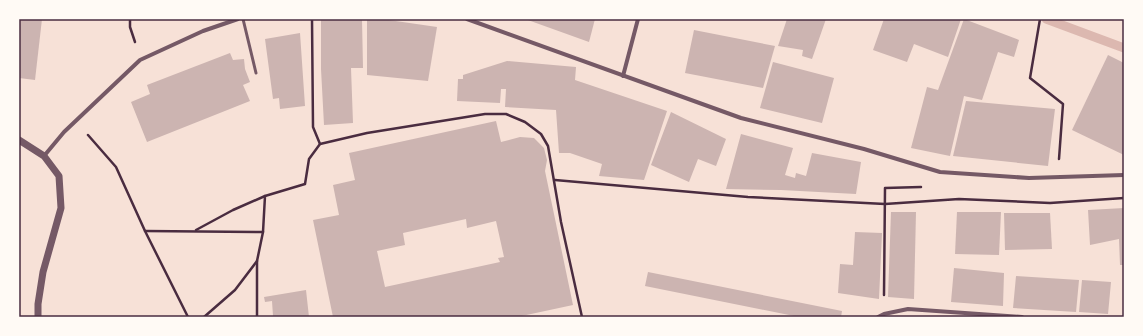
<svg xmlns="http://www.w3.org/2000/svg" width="1143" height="336" viewBox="0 0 1143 336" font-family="'Source Sans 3',sans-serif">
	<rect width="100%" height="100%" fill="#f7e1d7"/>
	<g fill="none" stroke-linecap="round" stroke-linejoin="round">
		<polyline stroke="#dcb8b0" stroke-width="9" points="1046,19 1124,48"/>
	</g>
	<g fill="#ccb4b1" fill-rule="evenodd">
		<polygon points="19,19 42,19 35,80 19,78"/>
		<polygon points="321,19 362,19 363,68 351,68 353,123 324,125 321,69"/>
		<polygon points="367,19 382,19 437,27 428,81 367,75"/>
		<polygon points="525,19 595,19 589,42"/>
		<polygon points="787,19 826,19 812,59 802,56 803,50 778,46"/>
		<polygon points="884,19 961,19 948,57 914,44 907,62 873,50"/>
		<polygon points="964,19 1019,40 1014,57 998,52 982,100 964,96 950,156 911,148 927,87 938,90"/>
		<polygon points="694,30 775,46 763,88 685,73"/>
		<polygon points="300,33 305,106 280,109 279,98 273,99 265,39"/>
		<polygon points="230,53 233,60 244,59 245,69 250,82 243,85 250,101 147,142 131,102 150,94 147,85"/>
		<polygon points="1108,55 1124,63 1124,155 1072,130"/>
		<polygon points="507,61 576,67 575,80 667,111 644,180 599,176 602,164 570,153 559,153 556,110 505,107 506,89 501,89 500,103 457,101 458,79 463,79 463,75"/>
		<polygon points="773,62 834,78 822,123 760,108"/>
		<polygon points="966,101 1055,109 1048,166 953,156"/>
		<polygon points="671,112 726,139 716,166 698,159 689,182 651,165"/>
		<path d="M496,121L501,142L520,137L534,138L544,148L547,160L545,171L573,305L517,317H333L313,220L339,215L333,185L355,180L349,153ZM466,219L467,228L496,221L504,257L498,258L500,262L385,287L377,251L405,245L403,233Z"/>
		<polygon points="741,134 793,148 785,175 795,178 796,173 806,176 812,153 861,162 856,194 781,190 726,189"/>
		<polygon points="1124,208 1124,265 1120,265 1119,239 1090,245 1088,210"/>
		<polygon points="891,212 916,212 914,299 888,297"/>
		<polygon points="957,212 1001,212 999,255 955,254"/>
		<polygon points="1004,213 1050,213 1052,249 1005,250"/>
		<polygon points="855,232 882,233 879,299 838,293 840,264 853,265"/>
		<polygon points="954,268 1004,273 1003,306 951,302"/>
		<polygon points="648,272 842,311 841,317 799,317 645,286"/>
		<polygon points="1016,276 1079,280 1076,312 1013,308"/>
		<polygon points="1082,280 1111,282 1108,314 1079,312"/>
		<polygon points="306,290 309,317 270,317 270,316 273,316 272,301 265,302 264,297"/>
	</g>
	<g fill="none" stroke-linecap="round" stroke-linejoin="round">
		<g stroke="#4a2c40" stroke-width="2.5">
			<polyline points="130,19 130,27 135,42"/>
			<polyline points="312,19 313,127 320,144"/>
			<polyline points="1040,19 1030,78 1063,104 1059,159"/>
			<polyline points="88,135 116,167 145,231 188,317"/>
			<polyline points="555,180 748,197 885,204 959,199 1050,203 1124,198"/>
			<polyline points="196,230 233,210 265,196"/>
			<polyline points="145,231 263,232 265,196 305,184 309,159 320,144 367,133 485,114 506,114 525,122 541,134 548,146 561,222 582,317"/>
			<polyline points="884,295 885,188 921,187"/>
			<polyline points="204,317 235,290 257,261"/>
			<polyline points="257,317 257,261 263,232"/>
		</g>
		<polyline stroke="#755966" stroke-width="3" points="243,19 256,73"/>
		<g stroke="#755966" stroke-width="4">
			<polyline points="467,19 741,118 864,149 940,172 1029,178 1124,175"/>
			<polyline points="623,76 638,19"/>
			<polyline points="44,156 64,132 140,60 203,31 238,19"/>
			<polyline points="878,317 884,314 908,309 1022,317"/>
		</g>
		<polyline stroke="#755966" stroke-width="7" points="19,140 44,156 59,176 61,208 43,272 38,304 38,317"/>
	</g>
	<rect width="1143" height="336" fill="none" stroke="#fffaf5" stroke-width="40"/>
	<rect x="20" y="20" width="1103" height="296" fill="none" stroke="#4a2c40" stroke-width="1.5"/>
</svg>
